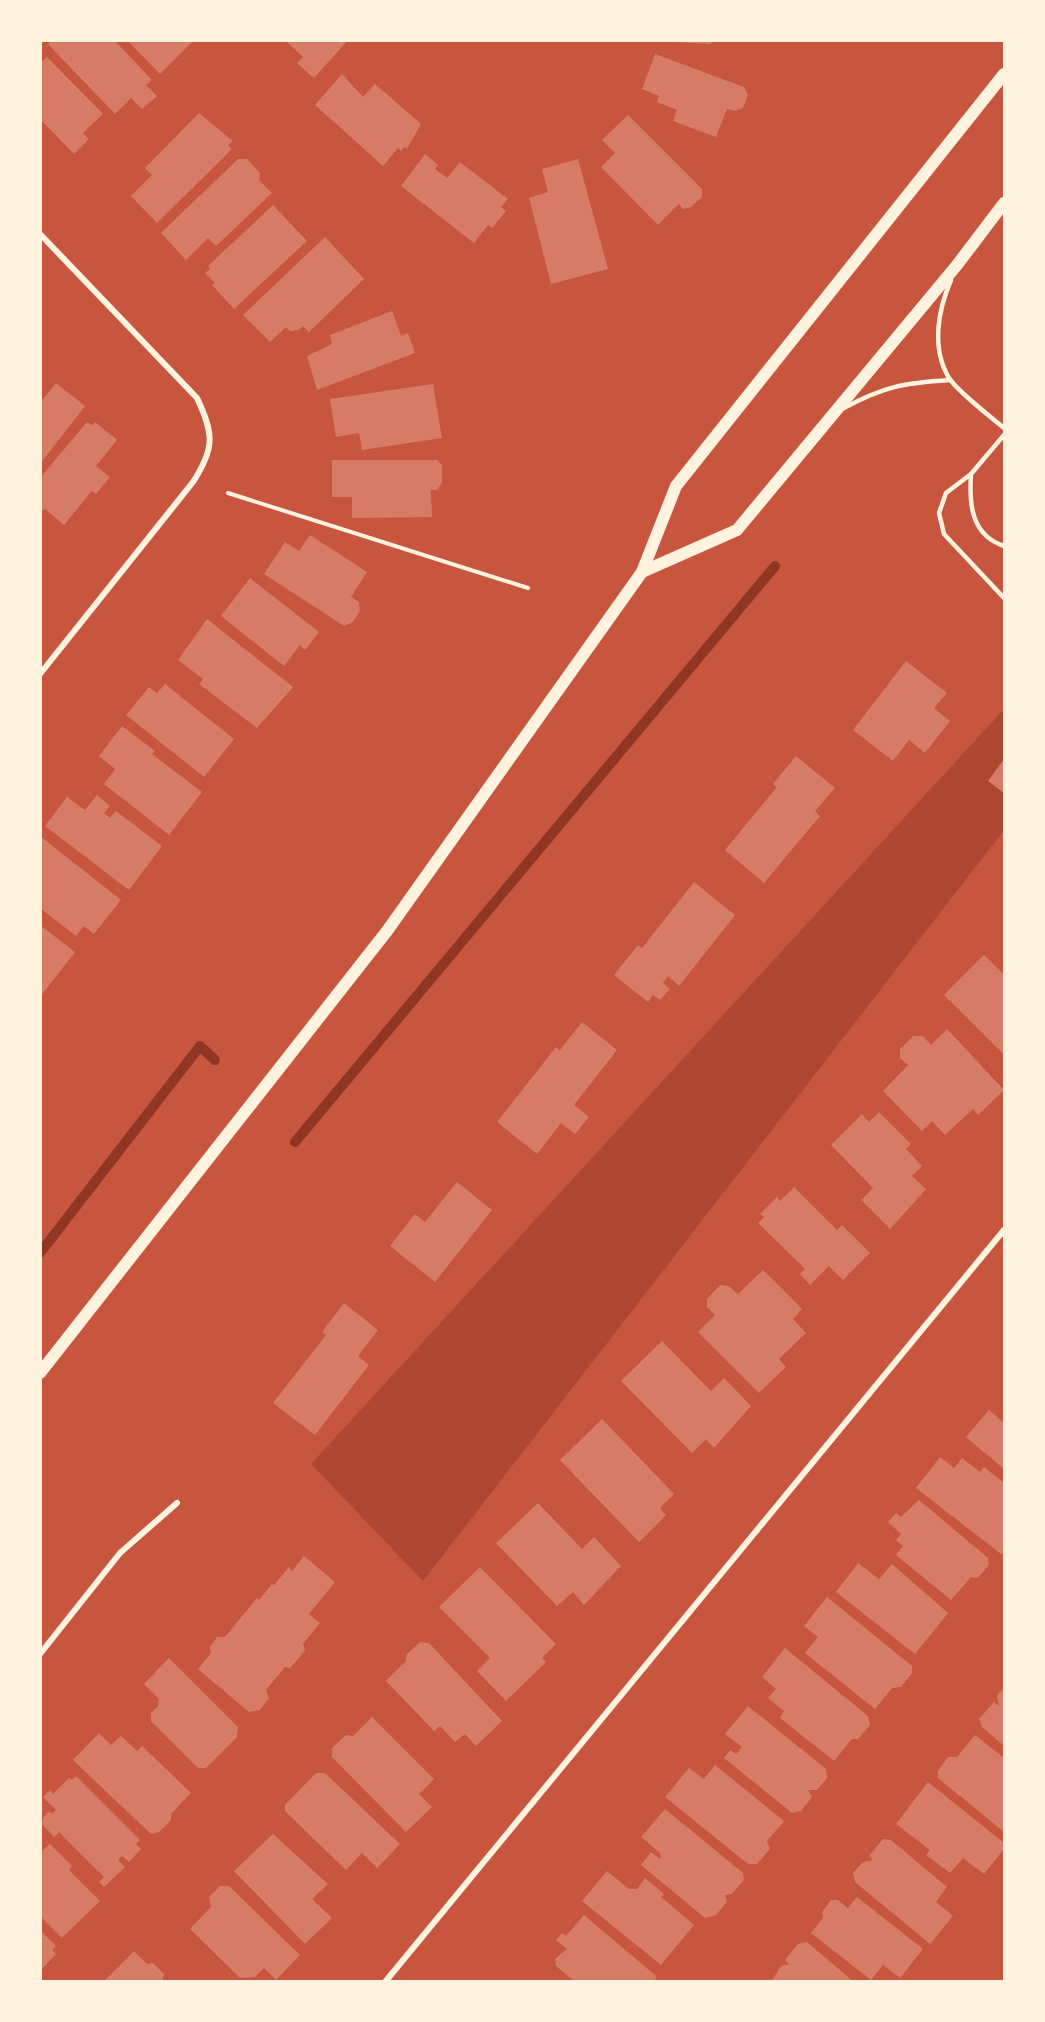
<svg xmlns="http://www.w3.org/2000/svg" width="1045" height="2022" viewBox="0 0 1045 2022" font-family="Helvetica,sans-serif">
	<rect width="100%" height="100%" fill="#c8553d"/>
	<polygon fill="#ae4732" points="1004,709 1004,830 423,1581 311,1464"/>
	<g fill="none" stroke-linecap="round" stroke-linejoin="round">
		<g stroke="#8f3625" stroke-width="10">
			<polyline points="295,1142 775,566"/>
			<polyline points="40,1253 200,1046 215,1060"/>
		</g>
	</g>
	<g fill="#d67c66">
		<polygon points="51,40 114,40 152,80 146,85 157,96 142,109 131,98 115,114 48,44"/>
		<polygon points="127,40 194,40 160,74"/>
		<polygon points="285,40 348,40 314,78 297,63 303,57"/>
		<polygon points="672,40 712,40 711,44 672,42"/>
		<polygon points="655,54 744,87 748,95 743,108 735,111 727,109 716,137 673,121 677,110 657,102 659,96 642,89"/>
		<polygon points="47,57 103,114 83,133 89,139 74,154 40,119 40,63"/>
		<polygon points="342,74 363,97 375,84 421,124 407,149 405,147 401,151 398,148 383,166 315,105"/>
		<polygon points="199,113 233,141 228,145 232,149 157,223 131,196 152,175 145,168"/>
		<polygon points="628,115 702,189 702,197 691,207 683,209 679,204 658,225 601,167 615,153 602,140"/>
		<polygon points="425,154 438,165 435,169 447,178 460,162 508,199 501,207 506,211 492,228 488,225 474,243 401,186"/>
		<polygon points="238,159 247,159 260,173 259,180 272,193 216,246 208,238 186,260 161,233"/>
		<polygon points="578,159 608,269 551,284 529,198 548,192 542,169"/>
		<polygon points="273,205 307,241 234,309 212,285 215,283 205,273 210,269 208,266"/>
		<polygon points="325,237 364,279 309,332 303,326 299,330 290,331 286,327 270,342 243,315"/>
		<polygon points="392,311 401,336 408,333 415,353 317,390 307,356 332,344 330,335"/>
		<polygon points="56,383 85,406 40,464 40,403"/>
		<polygon points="433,384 442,438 362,450 359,433 336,437 330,399"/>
		<polygon points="87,422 92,425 95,422 117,440 96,466 110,477 96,494 92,491 64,525 45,509 40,512 40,478"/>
		<polygon points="332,460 437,460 442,465 442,483 437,490 431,490 432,517 352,518 352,497 332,497"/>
		<polygon points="310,535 367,572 351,597 359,602 360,611 353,622 344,626 264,574 285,542 299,551"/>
		<polygon points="250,578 319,632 305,650 300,645 284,666 221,616"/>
		<polygon points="207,619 293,687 257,728 199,684 203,679 178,660"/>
		<polygon points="906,661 947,693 934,708 950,721 925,753 909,740 893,761 853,730"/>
		<polygon points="165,684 234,739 204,777 126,715 149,687 157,693"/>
		<polygon points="122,726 155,751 152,754 202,792 169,835 104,784 115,769 99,756"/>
		<polygon points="796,756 835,788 815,811 820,816 764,883 725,850 777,787 773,784"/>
		<polygon points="1004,759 1004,793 988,781"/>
		<polygon points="97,795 110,806 104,813 110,818 116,811 162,846 129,890 45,826 67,797 85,810"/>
		<polygon points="40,836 121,900 94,934 84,926 76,936 40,908"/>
		<polygon points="694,882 735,915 679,986 668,976 663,983 670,989 660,1000 653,995 648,1002 614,975 638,945 642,948"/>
		<polygon points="40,925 75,952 40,997"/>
		<polygon points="984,955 1004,975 1004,1055 944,995"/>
		<polygon points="582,1022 617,1050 574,1105 589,1117 575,1134 561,1123 537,1154 497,1122 556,1047 560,1050"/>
		<polygon points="947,1029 1004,1090 978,1115 973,1109 945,1135 932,1121 922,1131 883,1091 908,1065 900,1058 900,1049 913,1036 923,1036 931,1045"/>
		<polygon points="879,1112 911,1144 906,1149 922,1166 912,1176 926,1189 890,1229 861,1200 873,1188 831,1145 862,1114 869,1122"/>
		<polygon points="457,1182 492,1210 435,1282 390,1246 415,1214 425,1222"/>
		<polygon points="794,1187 837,1230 842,1225 870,1253 843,1280 829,1266 810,1285 800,1274 805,1269 758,1223 764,1217 760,1214 777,1197 780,1201"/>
		<polygon points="763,1270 802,1309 793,1319 806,1333 779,1359 786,1367 759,1393 698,1332 715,1315 707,1307 707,1299 720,1285 729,1286 738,1294"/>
		<polygon points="344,1303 378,1330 358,1356 369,1365 315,1435 273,1403 326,1335 322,1332"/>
		<polygon points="662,1341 711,1391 724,1378 751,1406 714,1448 706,1439 692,1453 621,1381"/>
		<polygon points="989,1410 1004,1423 1004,1469 966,1437"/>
		<polygon points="602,1419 674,1494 660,1508 666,1515 639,1542 560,1460"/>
		<polygon points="940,1457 954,1468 962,1458 980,1472 984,1467 1004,1483 1004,1554 1001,1554 916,1488"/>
		<polygon points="919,1500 988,1558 989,1565 978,1578 971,1577 951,1600 896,1555 903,1546 896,1540 901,1534 888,1522 896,1513 901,1517"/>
		<polygon points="538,1503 582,1549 594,1537 621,1566 584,1605 573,1592 557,1606 496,1543"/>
		<polygon points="304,1556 335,1582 309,1614 320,1623 303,1644 305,1651 290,1668 285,1667 266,1690 269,1698 260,1710 249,1712 198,1669 211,1653 210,1647 217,1637 225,1637 257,1598 259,1600 272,1584 274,1585 289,1567 292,1571"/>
		<polygon points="858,1563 879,1579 892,1564 948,1613 915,1654 836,1592"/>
		<polygon points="480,1567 556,1644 542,1658 546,1662 506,1701 477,1671 490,1658 439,1607"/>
		<polygon points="827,1597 912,1666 912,1673 901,1687 892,1688 875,1709 805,1653 818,1637 804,1626"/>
		<polygon points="420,1642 429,1643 502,1721 476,1746 465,1734 455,1742 440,1726 434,1731 386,1681 406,1661 406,1655"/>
		<polygon points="785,1648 868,1716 870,1725 858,1739 852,1739 834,1761 780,1718 784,1711 768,1698 776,1689 762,1677"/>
		<polygon points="169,1658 238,1727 237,1737 206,1768 198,1768 151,1721 151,1713 158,1706 159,1699 144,1684"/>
		<polygon points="1004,1687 1004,1746 982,1727 979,1719 994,1702 999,1706 997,1696"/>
		<polygon points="748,1706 826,1769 827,1778 817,1790 808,1790 812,1797 801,1811 792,1813 724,1758 730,1750 736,1754 742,1747 725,1734"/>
		<polygon points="372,1717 434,1779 419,1794 432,1807 406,1832 332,1757 332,1748 346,1735 353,1736"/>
		<polygon points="99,1733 111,1745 121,1736 137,1751 142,1746 191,1793 171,1814 171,1820 159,1832 151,1834 73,1760"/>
		<polygon points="975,1735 1004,1758 1004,1832 938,1778 938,1771 948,1757 957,1757"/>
		<polygon points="715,1765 784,1821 767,1841 770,1849 757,1864 748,1864 665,1797 689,1768 704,1779"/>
		<polygon points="316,1773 325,1773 400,1844 377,1868 362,1853 346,1870 285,1811 285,1805"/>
		<polygon points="76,1776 140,1840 136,1844 141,1849 129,1862 122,1856 118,1860 125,1867 104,1887 99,1882 104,1877 59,1832 54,1837 42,1824 43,1818 48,1812 53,1813 56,1810 43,1797 50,1790 53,1794 69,1778 72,1780"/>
		<polygon points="928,1782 1004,1843 1004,1849 984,1874 963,1858 950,1873 926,1855 930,1850 896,1824"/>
		<polygon points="665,1809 743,1873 744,1880 732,1894 725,1895 727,1902 716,1915 705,1918 641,1865 651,1852 660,1859 661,1857 660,1853 641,1837"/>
		<polygon points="273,1834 328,1884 312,1899 332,1918 305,1944 234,1871"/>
		<polygon points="883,1839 891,1840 947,1887 936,1902 953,1916 930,1944 855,1882 853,1873 863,1862 873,1860 869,1856"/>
		<polygon points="50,1844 72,1866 69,1870 100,1901 62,1938 40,1916 40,1853"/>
		<polygon points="607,1871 629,1889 637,1889 645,1878 664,1894 661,1897 694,1925 661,1965 582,1901"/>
		<polygon points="220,1886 229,1886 300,1955 276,1980 264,1968 255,1977 240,1978 190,1929 211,1907 209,1897"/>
		<polygon points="857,1897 923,1949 900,1978 883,1965 871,1980 811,1933 823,1918 822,1912 831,1900 838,1900 848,1908"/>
		<polygon points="584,1915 656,1976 655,1982 575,1982 556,1966 555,1959 567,1949 556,1940 562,1933 566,1936"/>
		<polygon points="40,1930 56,1946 52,1950 56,1954 40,1971"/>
		<polygon points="807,1942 854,1982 771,1982 781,1966 789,1964 785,1960 798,1944"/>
		<polygon points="134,1951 147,1964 153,1963 164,1974 162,1982 103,1982"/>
	</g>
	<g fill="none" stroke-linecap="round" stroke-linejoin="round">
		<polyline stroke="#fff3e0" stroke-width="4" points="228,493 528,588"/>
		<g stroke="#fff3e0" stroke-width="4.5">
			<path d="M951,280C938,310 931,348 949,378C957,391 992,418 1004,428"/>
			<path d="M844,408C885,386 904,383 950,380"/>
			<polyline points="1004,435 971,474 946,493 939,513 944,534 1004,598"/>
			<path d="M971,474C969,504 971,535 1004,546"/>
		</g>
		<g stroke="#fff3e0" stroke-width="6">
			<path d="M40,234L197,398C214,434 215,448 193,482L40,674"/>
			<polyline points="40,1654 120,1553 177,1503"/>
			<polyline points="385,1982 1004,1230"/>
		</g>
		<g stroke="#fff3e0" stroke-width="12">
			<polyline points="642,572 737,530 957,265 1004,203"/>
			<polyline points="40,1373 387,931 642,572 676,486 1004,74"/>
		</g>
	</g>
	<rect width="1045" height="2022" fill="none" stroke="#fff3e0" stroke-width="84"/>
</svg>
